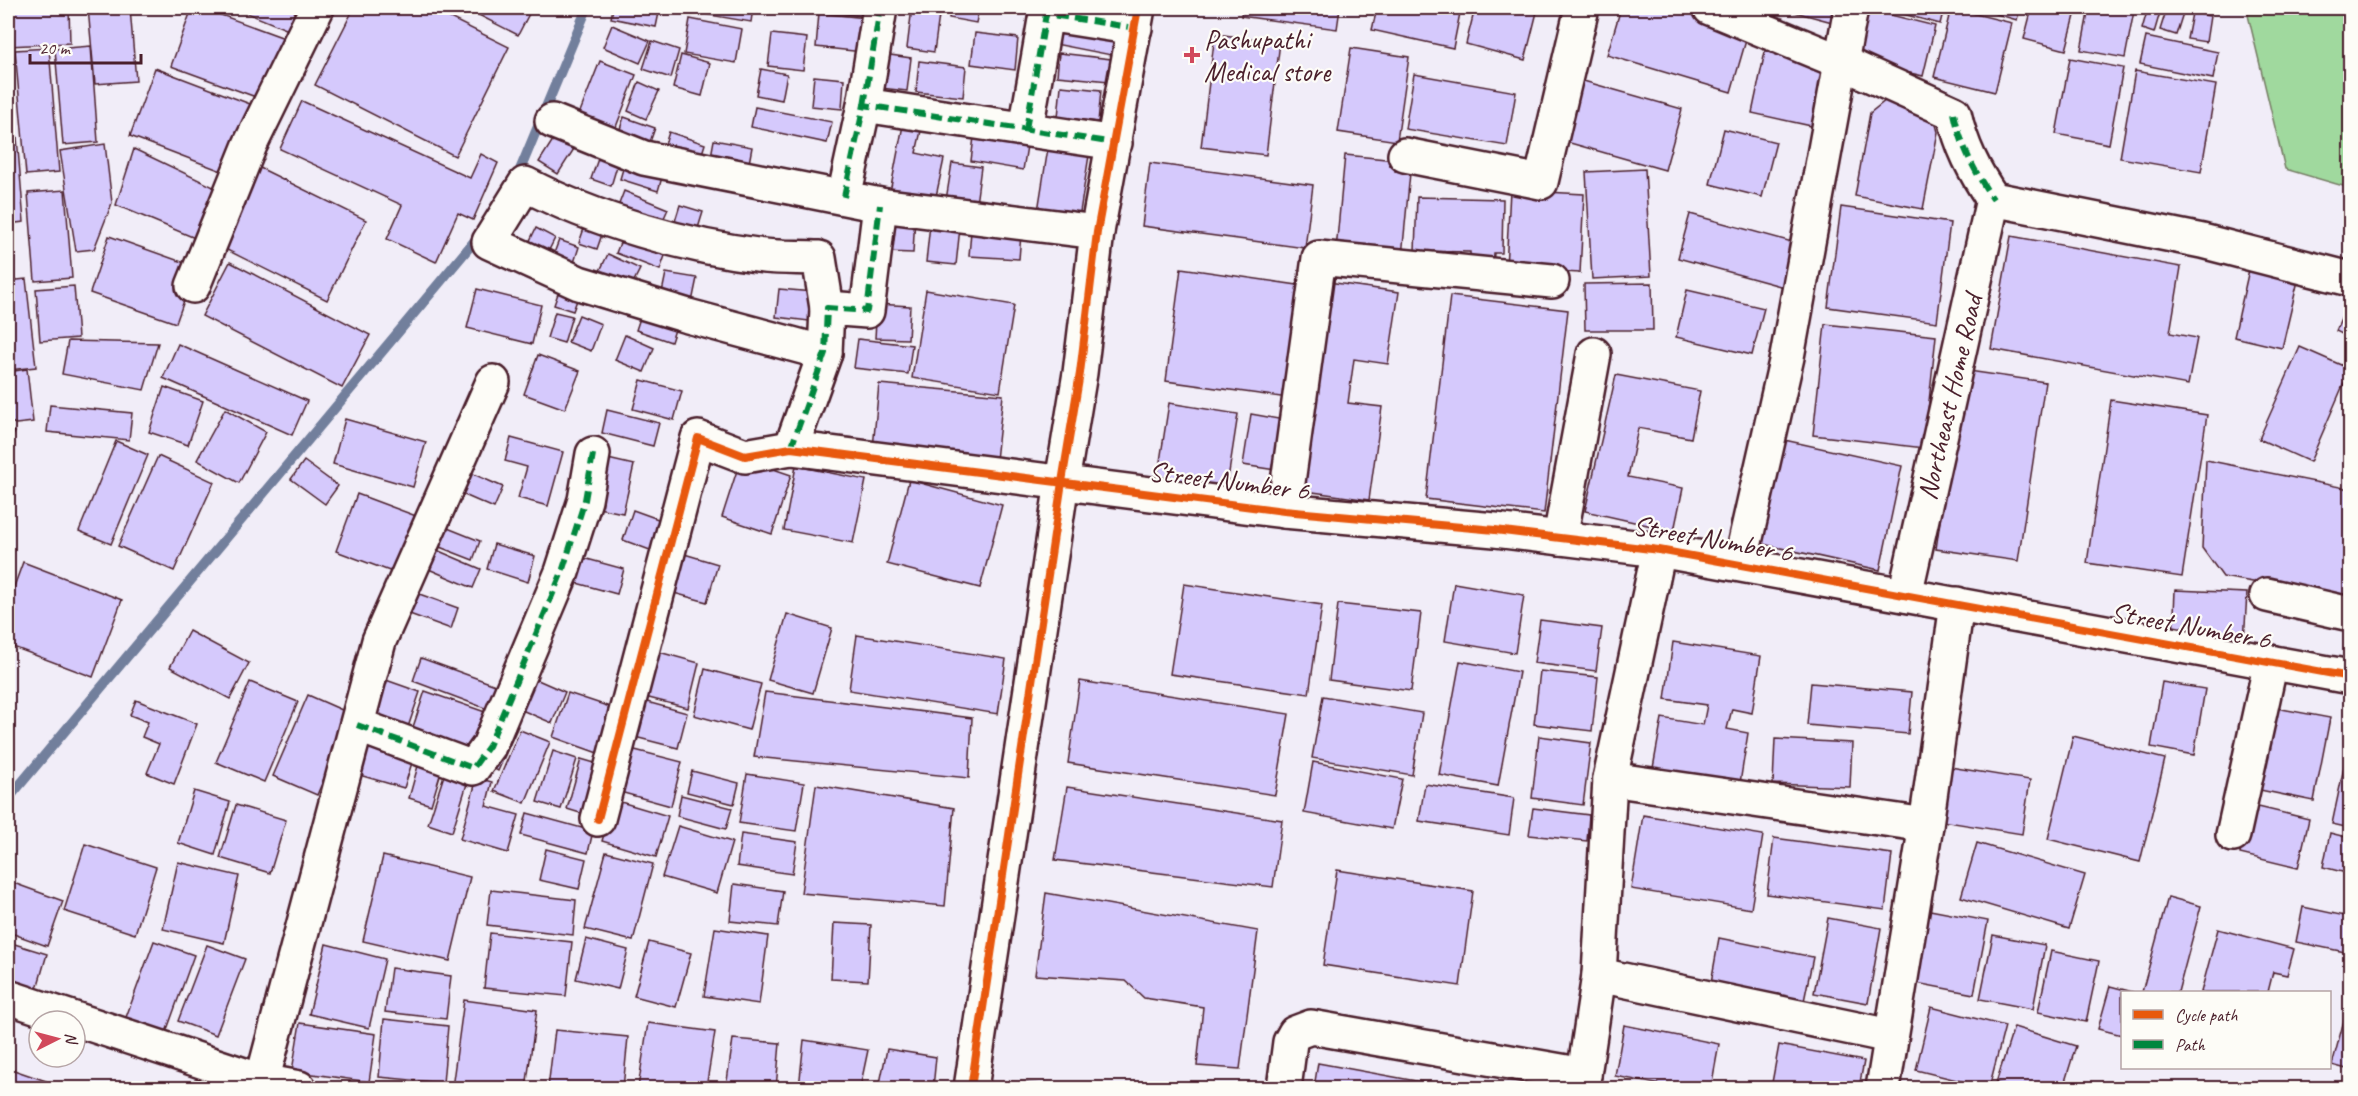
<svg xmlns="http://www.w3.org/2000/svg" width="2358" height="1096" viewBox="0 0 2358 1096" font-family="Caveat,sans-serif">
	<rect width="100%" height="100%" fill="#f1edf8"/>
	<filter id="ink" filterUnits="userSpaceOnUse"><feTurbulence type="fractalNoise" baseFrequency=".0167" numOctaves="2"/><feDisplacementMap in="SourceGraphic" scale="12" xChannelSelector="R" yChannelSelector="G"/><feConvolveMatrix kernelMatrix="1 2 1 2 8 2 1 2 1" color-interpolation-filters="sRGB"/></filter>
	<g filter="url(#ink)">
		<polygon fill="#a0d99e" stroke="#757c64" stroke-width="1.5" points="2250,8 2350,8 2350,188 2285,169 2248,15"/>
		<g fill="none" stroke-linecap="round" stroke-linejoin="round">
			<g stroke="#727f9c" stroke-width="10">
				<polyline points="515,182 587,8"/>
				<polyline points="8,799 482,232"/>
			</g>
		</g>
		<g fill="#d5c9fc" stroke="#4a1f2b" stroke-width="1.5">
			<polygon points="8,8 69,8 70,43 8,46"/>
			<polygon points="88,8 130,8 136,81 95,84"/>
			<polygon points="192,8 202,8 287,39 264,100 171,66"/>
			<polygon points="235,8 309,8 298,34"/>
			<polygon points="354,8 430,8 509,47 455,156 315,85"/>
			<polygon points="465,8 532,8 518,35"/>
			<polygon points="613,8 660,8 656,27 611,18"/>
			<polygon points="699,8 753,8 751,22 698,13"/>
			<polygon points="818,8 862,8 861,16 817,10"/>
			<polygon points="912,8 940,8 934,52 907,48"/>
			<polygon points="950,8 979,8 976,23 949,18"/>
			<polygon points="1242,8 1340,8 1337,29 1241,16"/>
			<polygon points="1377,8 1461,8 1453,48 1372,30"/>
			<polygon points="1475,8 1538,8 1525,60 1466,44"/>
			<polygon points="1621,8 1674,8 1749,30 1731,92 1607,55"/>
			<polygon points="1792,8 1840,8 1836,23 1791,11"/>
			<polygon points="1881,8 1944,8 1940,24"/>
			<polygon points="1951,8 2012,23 1995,92 1934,77"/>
			<polygon points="1976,8 2020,8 2017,20"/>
			<polygon points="2032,8 2077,8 2066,50 2024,39"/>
			<polygon points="2089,8 2113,8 2134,11 2125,58 2081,50"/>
			<polygon points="2148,8 2161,9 2154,33 2142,29"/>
			<polygon points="2167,8 2183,13 2176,35 2160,30"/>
			<polygon points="1867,9 1935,26 1923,76 1855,60"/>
			<polygon points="819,13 866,18 863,52 816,47"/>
			<polygon points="2192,13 2210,16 2206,42 2187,39"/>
			<polygon points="690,19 742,29 736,63 684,54"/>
			<polygon points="612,25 650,41 640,63 603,47"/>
			<polygon points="1062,25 1117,32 1111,55 1055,44"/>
			<polygon points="975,33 1018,38 1015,70 971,64"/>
			<polygon points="772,34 807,38 803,70 768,66"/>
			<polygon points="1215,34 1280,42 1266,155 1201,147"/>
			<polygon points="2146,37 2218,52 2213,79 2140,64"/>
			<polygon points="652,41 679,50 671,78 643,69"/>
			<polygon points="91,46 98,142 63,145 55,49"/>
			<polygon points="1766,47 1829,60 1816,127 1752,113"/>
			<polygon points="49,48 59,172 26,175 15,50"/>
			<polygon points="1351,48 1409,57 1397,141 1338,132"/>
			<polygon points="876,53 911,58 907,91 872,87"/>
			<polygon points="1059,53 1111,59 1109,81 1057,76"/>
			<polygon points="681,55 710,63 702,96 673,88"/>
			<polygon points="2070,58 2123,68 2109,144 2056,134"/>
			<polygon points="600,61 636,75 614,132 578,117"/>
			<polygon points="919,61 966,67 963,97 916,92"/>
			<polygon points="155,68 258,107 232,175 130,136"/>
			<polygon points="761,69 787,74 782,100 756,95"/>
			<polygon points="2135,71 2216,85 2201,172 2120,158"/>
			<polygon points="1414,74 1516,92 1507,146 1405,129"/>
			<polygon points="814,76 844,79 842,109 811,106"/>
			<polygon points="1580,80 1682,109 1665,170 1563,141"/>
			<polygon points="639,82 659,91 646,119 628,111"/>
			<polygon points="1061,86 1101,90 1098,122 1058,117"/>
			<polygon points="1891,96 1931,106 1938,132 1923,209 1855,196 1870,113"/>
			<polygon points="302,101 470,178 481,154 498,163 473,220 458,213 436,262 387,239 402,205 280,149"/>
			<polygon points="755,107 832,122 827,143 751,127"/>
			<polygon points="624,117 655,128 646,153 616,141"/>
			<polygon points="904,120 923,122 916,153 944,159 935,201 890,192"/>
			<polygon points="560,129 579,141 558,174 539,162"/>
			<polygon points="1724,129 1776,142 1762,197 1710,184"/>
			<polygon points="669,132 705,144 698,166 662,154"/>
			<polygon points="17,137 24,222 8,224 8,138"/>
			<polygon points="974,137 1027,146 1023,170 971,161"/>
			<polygon points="714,140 752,147 747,174 709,167"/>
			<polygon points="1049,142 1090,149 1079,218 1038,211"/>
			<polygon points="105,144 112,203 94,249 76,251 60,151"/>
			<polygon points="134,149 222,191 202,241 116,205"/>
			<polygon points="601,150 620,156 611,186 591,179"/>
			<polygon points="1345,155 1396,160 1395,171 1410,173 1402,256 1336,250"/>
			<polygon points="625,162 663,174 658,191 620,179"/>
			<polygon points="952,163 981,167 976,204 946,200"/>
			<polygon points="1150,163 1313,185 1305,248 1142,226"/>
			<polygon points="256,166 366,220 327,300 217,245"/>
			<polygon points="1645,169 1651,276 1592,279 1586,172"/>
			<polygon points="65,190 72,278 35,281 28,193"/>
			<polygon points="1510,190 1584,194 1580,273 1506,269"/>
			<polygon points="624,191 668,209 659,229 616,212"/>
			<polygon points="1417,197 1503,199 1502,253 1494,253 1493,268 1470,267 1470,252 1415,251"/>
			<polygon points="680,205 703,212 695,238 672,231"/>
			<polygon points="1841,207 1950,223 1937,322 1828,307"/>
			<polygon points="589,214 607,220 597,249 579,243"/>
			<polygon points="888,214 915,215 913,253 886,252"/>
			<polygon points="1690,214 1796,243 1784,287 1678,258"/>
			<polygon points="931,215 961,218 956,265 926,262"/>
			<polygon points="536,228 555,238 543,262 524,253"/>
			<polygon points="625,230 668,247 660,270 616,253"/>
			<polygon points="971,231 1021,234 1019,259 969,256"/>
			<polygon points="109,236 196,267 176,323 90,293"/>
			<polygon points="2011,236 2181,267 2170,333 2197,338 2188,385 1991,349"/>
			<polygon points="559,240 579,247 571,272 550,264"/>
			<polygon points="608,254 640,269 629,291 598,275"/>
			<polygon points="2252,256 2301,268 2282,348 2234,337"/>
			<polygon points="230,262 370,335 342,388 202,316"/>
			<polygon points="1181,268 1311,287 1295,399 1166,381"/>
			<polygon points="666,273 697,278 691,307 660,302"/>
			<polygon points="26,279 36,367 8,370 8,281"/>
			<polygon points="1321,281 1399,292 1388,364 1354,359 1348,403 1382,407 1369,500 1292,489"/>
			<polygon points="562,282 581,289 573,311 554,305"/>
			<polygon points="1652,283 1653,330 1585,330 1584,284"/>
			<polygon points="74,286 78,338 40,341 36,289"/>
			<polygon points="477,289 541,305 532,344 467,328"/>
			<polygon points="779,289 813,292 809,321 776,317"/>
			<polygon points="926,290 1014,305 1000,392 912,378"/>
			<polygon points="1687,290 1764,308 1752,355 1676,337"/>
			<polygon points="1450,296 1568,310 1544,513 1426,499"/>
			<polygon points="2350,298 2350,338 2336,331"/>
			<polygon points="877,304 910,306 908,339 875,338"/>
			<polygon points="643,309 678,320 671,342 636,330"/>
			<polygon points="555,312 572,316 564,343 547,338"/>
			<polygon points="579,315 601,324 591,351 568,342"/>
			<polygon points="1825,324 1936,336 1924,448 1813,435"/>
			<polygon points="625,335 654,348 644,372 615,360"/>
			<polygon points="858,339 912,345 908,374 854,368"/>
			<polygon points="68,341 158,343 144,390 62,374"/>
			<polygon points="178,344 307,401 292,435 163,378"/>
			<polygon points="2300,347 2350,369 2310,462 2259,439"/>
			<polygon points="538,355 580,371 565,409 524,394"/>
			<polygon points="27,369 33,422 16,424 8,421 8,372"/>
			<polygon points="1962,370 2045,382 2018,561 1936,549"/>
			<polygon points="1616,375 1700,391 1691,438 1638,428 1628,477 1683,488 1674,531 1585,511"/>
			<polygon points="641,380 682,391 674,420 633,409"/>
			<polygon points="879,384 1003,395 996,460 873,448"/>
			<polygon points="164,387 203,401 188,445 149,432"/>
			<polygon points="2111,400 2207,415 2182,577 2087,563"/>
			<polygon points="1169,403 1238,414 1226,492 1157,481"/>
			<polygon points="50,405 132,413 129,440 47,432"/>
			<polygon points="225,409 266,432 239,483 197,460"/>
			<polygon points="607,410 659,423 653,446 602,433"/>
			<polygon points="1251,414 1290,421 1282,471 1243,465"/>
			<polygon points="345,419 426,442 413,487 333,464"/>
			<polygon points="8,429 15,432 8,447"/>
			<polygon points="511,438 563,452 548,506 518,498 527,467 505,461"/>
			<polygon points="1780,439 1902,466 1880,570 1758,543"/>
			<polygon points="116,441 148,455 111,544 79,531"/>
			<polygon points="158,456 214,482 174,571 118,546"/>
			<polygon points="741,458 791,475 772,534 722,517"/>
			<polygon points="608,459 634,465 623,513 598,508"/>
			<polygon points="2206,460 2350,489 2350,598 2223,577 2202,548"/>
			<polygon points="304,461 338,486 325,504 291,479"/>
			<polygon points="796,466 866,480 853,543 784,530"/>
			<polygon points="471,473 503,487 494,508 462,494"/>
			<polygon points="909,480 1002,505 980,588 887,564"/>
			<polygon points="357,494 416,516 395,573 336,551"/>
			<polygon points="633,510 669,523 658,553 623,540"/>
			<polygon points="440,525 480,541 473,560 432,544"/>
			<polygon points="494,544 535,556 528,582 487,569"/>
			<polygon points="432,548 481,569 473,588 424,567"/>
			<polygon points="681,553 718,564 707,602 670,592"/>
			<polygon points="576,556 624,569 617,594 569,581"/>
			<polygon points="23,562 122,600 93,677 8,645 8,603"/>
			<polygon points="1454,583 1524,595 1515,653 1445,641"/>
			<polygon points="1184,584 1322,605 1309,694 1170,674"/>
			<polygon points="2175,590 2247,593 2244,641 2173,638"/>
			<polygon points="411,591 458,608 451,629 404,612"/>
			<polygon points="1338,604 1421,613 1411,691 1329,680"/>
			<polygon points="787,614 832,628 813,693 768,680"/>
			<polygon points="1540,620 1602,628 1596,671 1534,663"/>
			<polygon points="189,631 249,663 230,699 170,667"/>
			<polygon points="857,635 1006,659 998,714 849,690"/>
			<polygon points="1673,642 1761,656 1752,713 1732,709 1727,729 1748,733 1740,783 1653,768 1662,718 1703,725 1707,705 1665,699"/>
			<polygon points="648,649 699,663 688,708 637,695"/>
			<polygon points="421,658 498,686 490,710 413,681"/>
			<polygon points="1460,661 1519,672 1498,786 1439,775"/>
			<polygon points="705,669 761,684 749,730 694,715"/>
			<polygon points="1540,671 1598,677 1592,731 1534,724"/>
			<polygon points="522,673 565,692 552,723 510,705"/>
			<polygon points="386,680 420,692 406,733 372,721"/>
			<polygon points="1080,681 1289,714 1275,795 1068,763"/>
			<polygon points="250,682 298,702 264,782 216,762"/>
			<polygon points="2162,682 2205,689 2194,755 2151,747"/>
			<polygon points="1811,683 1912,692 1908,734 1807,725"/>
			<polygon points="425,691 485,712 472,753 411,733"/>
			<polygon points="765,692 972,718 969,778 754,757"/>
			<polygon points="568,693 622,711 606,756 553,737"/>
			<polygon points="308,695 351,714 317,795 273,776"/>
			<polygon points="1323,696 1422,713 1412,775 1312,758"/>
			<polygon points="636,699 687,713 678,748 627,735"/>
			<polygon points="136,700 197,724 174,784 147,773 159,744 142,737 148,722 130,715"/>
			<polygon points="2271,707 2330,718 2314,801 2255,789"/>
			<polygon points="2350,715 2350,744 2345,743"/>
			<polygon points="505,720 518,726 498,771 485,764"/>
			<polygon points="520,730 550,742 525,803 494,791"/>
			<polygon points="368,735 416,750 404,788 356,774"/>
			<polygon points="1539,736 1591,743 1583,805 1532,798"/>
			<polygon points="2073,736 2165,759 2140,862 2048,839"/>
			<polygon points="1775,739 1852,743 1850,787 1773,784"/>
			<polygon points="631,749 682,762 671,806 620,792"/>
			<polygon points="553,751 577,759 561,809 537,802"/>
			<polygon points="2347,753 2350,754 2350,828 2332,824"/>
			<polygon points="421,755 444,762 431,805 409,798"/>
			<polygon points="581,759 605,766 590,816 567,809"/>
			<polygon points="1313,762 1402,779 1392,829 1304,813"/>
			<polygon points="448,763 471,771 452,832 428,824"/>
			<polygon points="1950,767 2030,780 2022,834 1941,821"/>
			<polygon points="692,771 739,783 734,804 687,792"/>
			<polygon points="747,774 804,783 796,831 739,823"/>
			<polygon points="477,778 492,782 486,806 519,815 508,853 460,839"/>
			<polygon points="1425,784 1514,798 1509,835 1419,821"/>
			<polygon points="816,785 954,808 945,906 801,893"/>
			<polygon points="1067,787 1282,820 1273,887 1055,860"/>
			<polygon points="194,791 230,802 215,855 178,843"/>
			<polygon points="681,795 732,808 726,829 677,816"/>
			<polygon points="614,800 668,816 656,857 602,841"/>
			<polygon points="236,805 286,820 270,873 220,858"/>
			<polygon points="2250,805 2309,819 2298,868 2240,854"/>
			<polygon points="1533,808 1589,815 1587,841 1529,835"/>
			<polygon points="527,813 593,831 588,853 521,835"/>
			<polygon points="1643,815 1763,835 1751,909 1631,889"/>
			<polygon points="678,826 732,842 717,893 662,877"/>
			<polygon points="2330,833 2350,838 2350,874 2323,867"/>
			<polygon points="741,834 797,842 792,874 737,866"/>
			<polygon points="1774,838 1892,854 1885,910 1767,894"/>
			<polygon points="1977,843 2085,875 2069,929 1961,897"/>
			<polygon points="85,844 156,867 135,934 64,911"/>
			<polygon points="546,849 586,859 579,889 539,880"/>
			<polygon points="606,852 653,864 633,941 585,929"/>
			<polygon points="383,856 470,877 450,961 363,941"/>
			<polygon points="178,862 239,876 224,943 163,929"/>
			<polygon points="1337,870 1473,891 1460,986 1323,965"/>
			<polygon points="8,881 63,901 47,946 8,932"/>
			<polygon points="734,884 783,891 778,926 730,921"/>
			<polygon points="491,890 576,900 573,935 487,925"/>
			<polygon points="1046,893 1258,931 1240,1069 1197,1066 1203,1007 1144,998 1126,981 1035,975"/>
			<polygon points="2168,897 2201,906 2178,992 2142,992"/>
			<polygon points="2303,907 2350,917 2350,953 2296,942"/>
			<polygon points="1930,910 1988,921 1974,994 1916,983"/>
			<polygon points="1828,918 1881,928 1868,1003 1814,993"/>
			<polygon points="834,923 871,925 868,981 831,979"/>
			<polygon points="715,928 768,936 759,1004 704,996"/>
			<polygon points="2218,929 2294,949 2287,975 2273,972 2268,992 2201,992"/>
			<polygon points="490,933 572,942 566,996 484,988"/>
			<polygon points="1993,935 2045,945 2033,1009 1980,999"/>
			<polygon points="1719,938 1813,957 1803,1006 1710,988"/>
			<polygon points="586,939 628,950 618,989 576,979"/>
			<polygon points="154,941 194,955 165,1035 125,1020"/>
			<polygon points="8,942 47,954 36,992 8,983"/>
			<polygon points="649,942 691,953 676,1007 634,996"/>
			<polygon points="326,944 385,959 369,1028 309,1014"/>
			<polygon points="207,945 245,959 216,1035 178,1021"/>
			<polygon points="2051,951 2099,961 2086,1022 2038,1012"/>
			<polygon points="391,968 451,976 446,1019 385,1012"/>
			<polygon points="2110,986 2133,992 2122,992 2122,1035 2098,1029"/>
			<polygon points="2350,998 2350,1070 2332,1065"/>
			<polygon points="464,1000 537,1010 526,1088 452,1088"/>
			<polygon points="1931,1007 2005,1026 1989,1088 1916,1070"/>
			<polygon points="384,1019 448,1026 443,1083 379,1077"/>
			<polygon points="300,1023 376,1034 369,1082 292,1071"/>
			<polygon points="648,1023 715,1032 706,1088 638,1088"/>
			<polygon points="1624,1025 1719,1044 1711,1088 1677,1088 1615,1076"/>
			<polygon points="2014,1027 2076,1046 2063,1088 2015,1088 1996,1083"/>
			<polygon points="555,1030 628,1037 623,1088 548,1088"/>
			<polygon points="733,1039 780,1043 776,1088 726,1088"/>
			<polygon points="804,1040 868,1050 860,1088 799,1088"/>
			<polygon points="1779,1045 1864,1061 1859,1088 1771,1088"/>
			<polygon points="887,1049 936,1057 933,1088 879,1088"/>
			<polygon points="1318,1063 1454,1088 1314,1088"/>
			<polygon points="8,1068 46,1081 43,1088 8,1088"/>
			<polygon points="1011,1082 1074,1088 1010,1088"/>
		</g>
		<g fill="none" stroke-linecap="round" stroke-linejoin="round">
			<g stroke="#4a1f2b" stroke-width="38">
				<g id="minor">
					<path d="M1710,8L1841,62L1954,113C1961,146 1974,171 1993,199L2202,241L2350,279"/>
					<polyline points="864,105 880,8"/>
					<polyline points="552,121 644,158 880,205 1097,232"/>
					<polyline points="1026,129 1046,14 1135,28"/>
					<polyline points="1405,155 1541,182 1582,8"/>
					<polyline points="844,197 864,105 1115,143"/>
					<polyline points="193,286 250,145 317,8"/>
					<path d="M825,353L688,316L579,283L489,242L525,184C594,220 686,247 764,256C782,258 801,257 819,258L827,308"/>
					<polyline points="791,448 825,353 827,308 867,311 880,205"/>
					<polyline points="1284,511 1319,258 1552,281"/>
					<polyline points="1560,538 1594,354"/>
					<polyline points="1740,564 1787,357 1851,8"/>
					<polyline points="1905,595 1993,199"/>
					<polyline points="2267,595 2350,614"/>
					<polyline points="357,725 473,768 489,746 562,572 585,500 593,454"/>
					<polyline points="1610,779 1926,825"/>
					<polyline points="598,819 698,438 745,456 791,448 1284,511 1495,530 1659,550 2350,677"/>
					<polyline points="2233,835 2271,662"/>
					<polyline points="1599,975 1890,1036"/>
					<polyline points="8,997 262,1081 299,1088"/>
					<polyline points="262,1081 379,641 493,382"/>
					<polyline points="971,1088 1062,482 1080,373 1097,232 1138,8"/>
					<polyline points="1284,1088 1290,1042 1295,1033 1311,1027 1584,1075"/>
					<polyline points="1582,1088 1599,975 1610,779 1659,550"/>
					<polyline points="1883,1088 1926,825 1957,604"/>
				</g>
			</g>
			<use href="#minor" stroke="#fdfcf7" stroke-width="33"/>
			<g stroke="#00873e" stroke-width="6" stroke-dasharray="12 6" stroke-linecap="butt">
				<polyline points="864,105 880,8"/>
				<path d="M1954,113C1961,146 1974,171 1993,199"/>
				<polyline points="1026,129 1046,14 1135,28"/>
				<polyline points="844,197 864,105 1115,143"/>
				<polyline points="791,448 825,353 827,308 867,311 880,205"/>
				<polyline points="357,725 473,768 489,746 562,572 585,500 593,454"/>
			</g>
			<g stroke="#fdfcf7" stroke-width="11">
				<g id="cycleway">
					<polyline points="598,819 698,438 745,456 791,448 1284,511 1495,530 1659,550 2350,677"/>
					<polyline points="971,1088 1062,482 1080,373 1097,232 1138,8"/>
				</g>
			</g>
			<use href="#cycleway" stroke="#e8590c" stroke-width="8"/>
		</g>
	</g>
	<path fill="#d1495b" stroke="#fdfcf7" stroke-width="2" d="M1189 46h6v6h6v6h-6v6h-6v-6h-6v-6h6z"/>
	<g text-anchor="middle" stroke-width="4.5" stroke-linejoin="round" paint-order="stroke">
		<g font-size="28" fill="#4a1f2b" stroke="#fdfcf7" text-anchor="start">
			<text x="1204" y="49">Pashupathi<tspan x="1204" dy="32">Medical store</tspan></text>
		</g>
		<g font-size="28" fill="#4a1f2b" stroke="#fdfcf7">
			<text transform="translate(1949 397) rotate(-77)" y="10">Northeast Home Road</text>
			<text transform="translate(1229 480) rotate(7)" y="10">Street Number 6</text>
			<text transform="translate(1713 538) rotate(10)" y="10">Street Number 6</text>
			<text transform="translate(2191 625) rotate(10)" y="10">Street Number 6</text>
		</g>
	</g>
	<rect width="2358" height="1096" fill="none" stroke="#fdfcf7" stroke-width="30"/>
	<rect x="15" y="15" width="2328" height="1066" fill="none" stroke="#4a1f2b" stroke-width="2" filter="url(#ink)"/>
	<rect x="2121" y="991" width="210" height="78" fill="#fdfcf7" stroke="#b5a4a5" stroke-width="1.5"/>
	<rect x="2133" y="1010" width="30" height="9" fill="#e8590c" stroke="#b5a4a5" stroke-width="1.5"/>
	<text x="2175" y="1021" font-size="18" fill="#4a1f2b">Cycle path</text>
	<rect x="2133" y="1040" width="30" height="9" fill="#00873e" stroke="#b5a4a5" stroke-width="1.5"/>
	<text x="2175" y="1051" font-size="18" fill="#4a1f2b">Path</text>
	<g transform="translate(57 1039) rotate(84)"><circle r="28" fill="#fdfcf7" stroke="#b5a4a5" stroke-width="1.5"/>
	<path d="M0-4.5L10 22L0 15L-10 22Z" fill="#d1495b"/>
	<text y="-9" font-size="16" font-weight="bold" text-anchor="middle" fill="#4a1f2b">N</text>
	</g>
	<path d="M30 54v9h111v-9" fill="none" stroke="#4a1f2b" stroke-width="3"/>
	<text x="39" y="54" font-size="18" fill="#4a1f2b" stroke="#fdfcf7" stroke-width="4.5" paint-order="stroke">20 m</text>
</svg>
